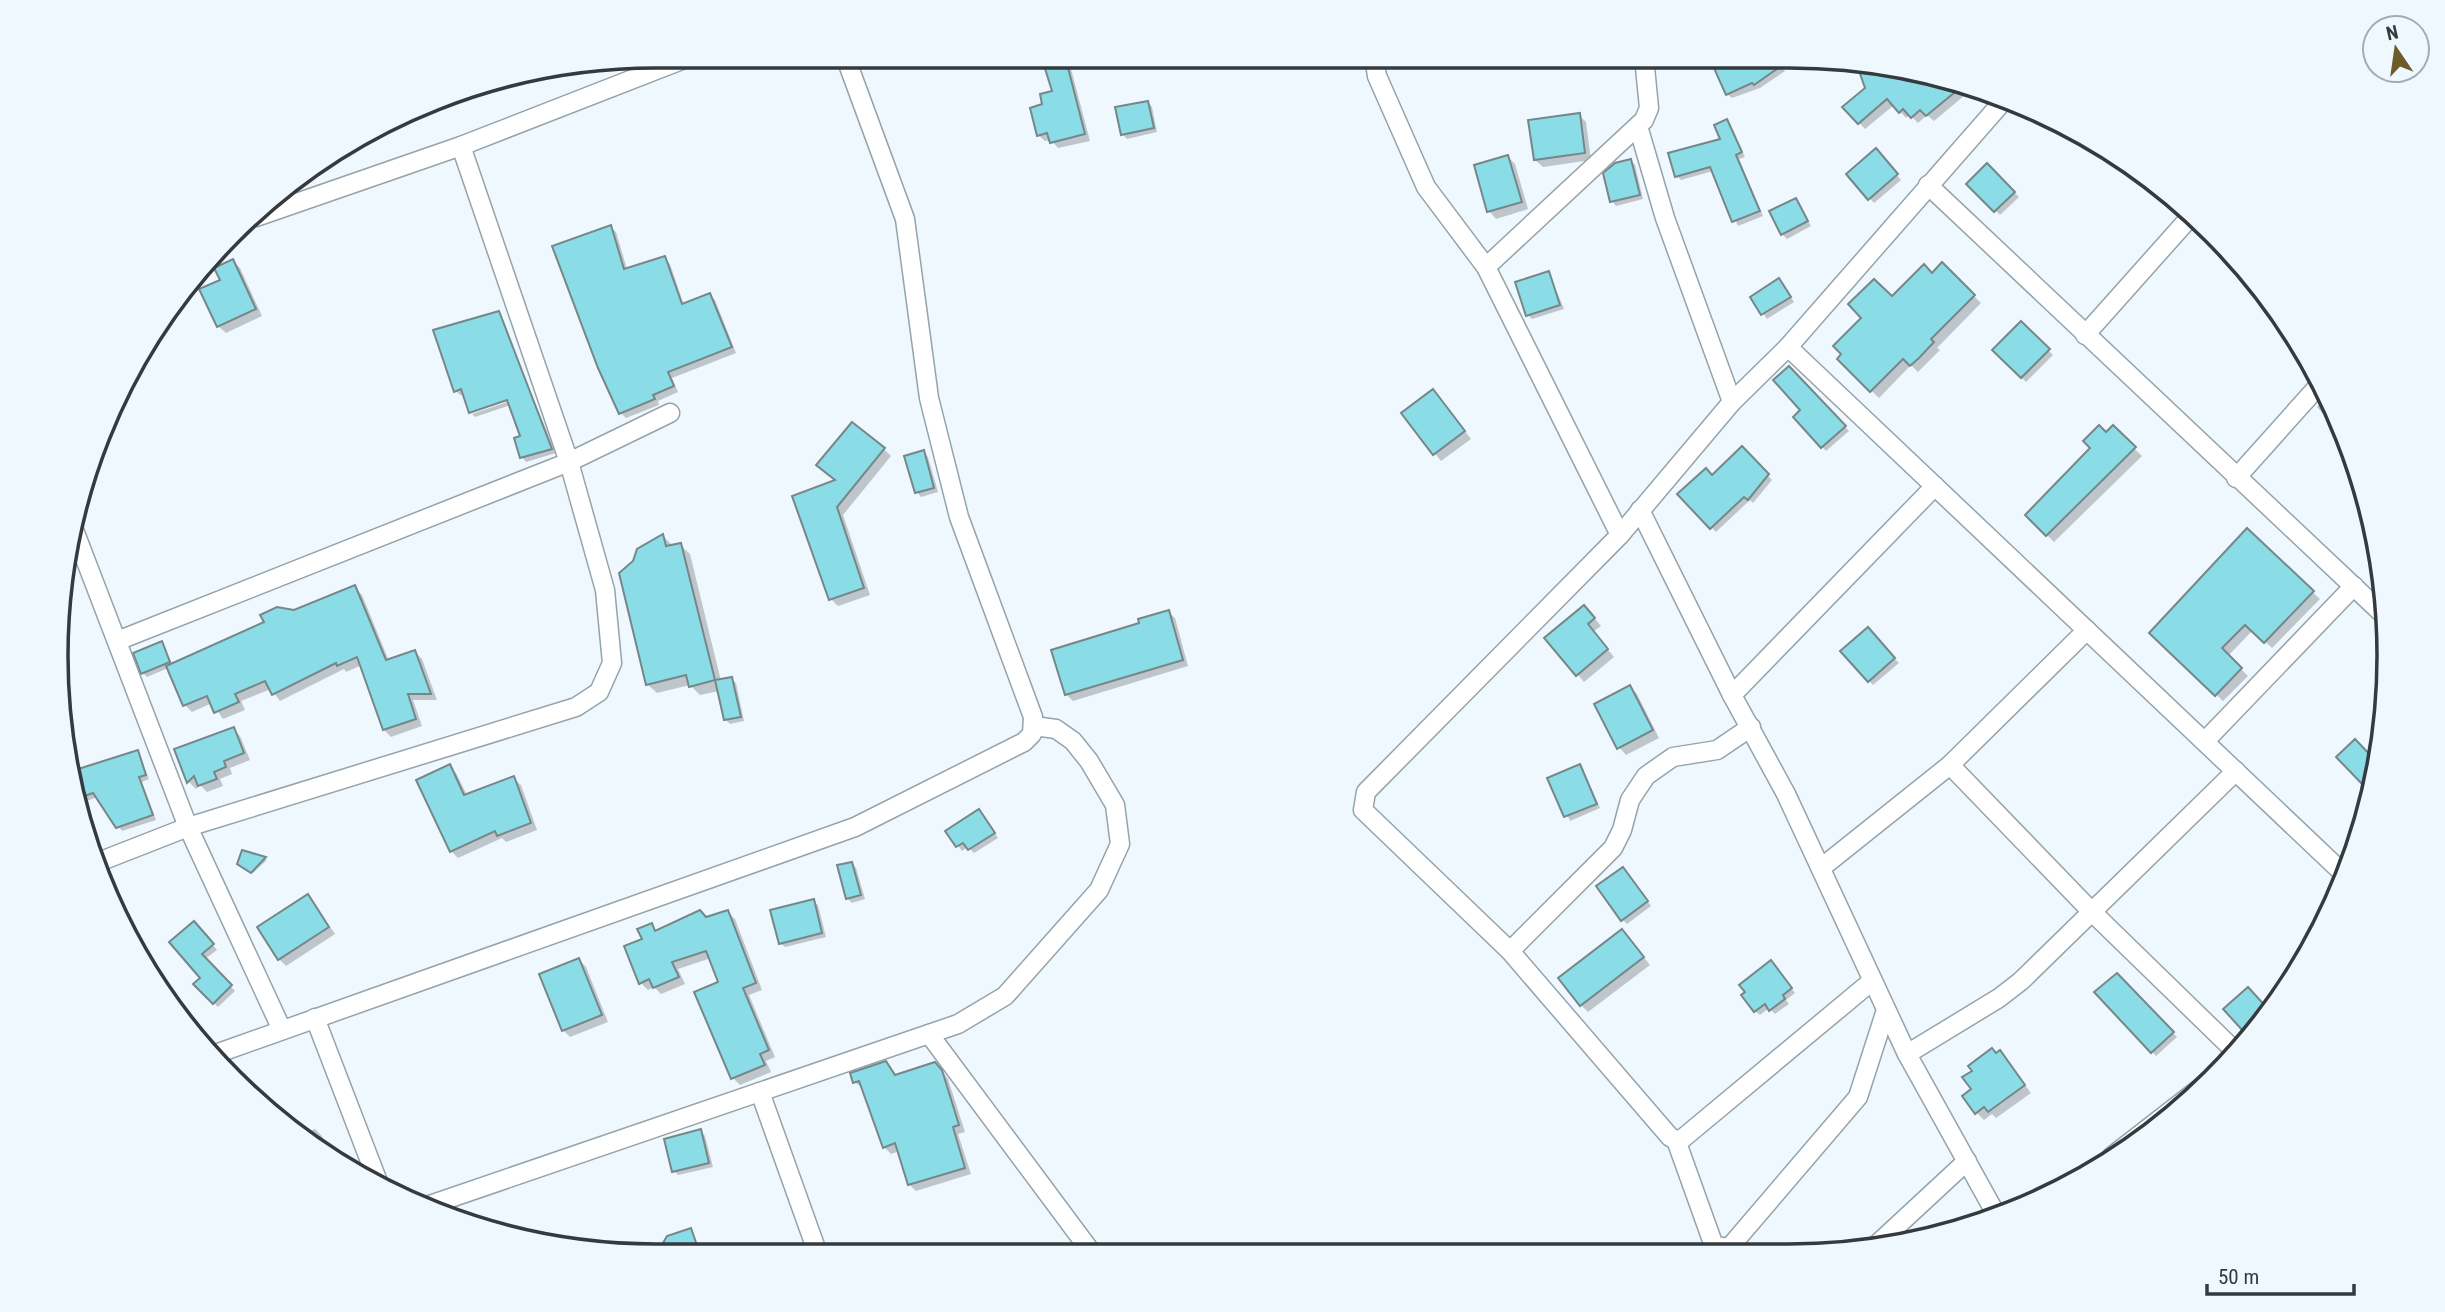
<svg xmlns="http://www.w3.org/2000/svg" width="2445" height="1312" viewBox="0 0 2445 1312" font-family="'Roboto Condensed',sans-serif">
	<rect width="100%" height="100%" fill="#eff8fe"/>
	<g fill="#0003">
		<polygon points="1056,56 1065,56 1069,61 1090,141 1058,148 1051,140 1045,141 1038,135 1044,106 1055,92"/>
		<polygon points="1666,57 1699,57 1700,63 1674,70"/>
		<polygon points="1775,57 1785,71 1760,88 1732,98 1727,94"/>
		<polygon points="1858,62 1945,77 1966,85 1961,91 1965,95 1934,121 1927,115 1918,123 1910,115 1906,118 1894,105 1865,129 1845,107 1867,88"/>
		<polygon points="1148,102 1152,107 1157,132 1127,139 1122,134"/>
		<polygon points="1579,115 1586,122 1591,160 1543,167 1535,160"/>
		<polygon points="1727,121 1745,157 1739,159 1763,216 1738,226 1713,171 1681,180 1677,176 1722,140"/>
		<polygon points="1880,155 1901,180 1874,203 1848,174"/>
		<polygon points="1508,157 1515,164 1528,209 1496,219 1489,211"/>
		<polygon points="1631,161 1635,165 1643,199 1616,206 1612,201"/>
		<polygon points="1987,166 2019,197 2000,215 1969,184"/>
		<polygon points="1796,200 1811,226 1787,239 1782,234"/>
		<polygon points="610,227 616,232 627,269 664,258 670,264 684,305 709,295 715,300 736,353 672,378 678,392 658,401 659,405 626,418 621,413"/>
		<polygon points="233,261 240,268 262,316 226,333 218,326 223,280"/>
		<polygon points="1942,265 1981,303 1937,348 1940,350 1918,372 1911,365 1879,398 1839,359 1892,299 1932,275"/>
		<polygon points="1549,273 1564,309 1532,319 1528,315"/>
		<polygon points="1779,280 1794,302 1767,319 1752,297"/>
		<polygon points="498,313 556,453 526,462 522,457 522,437 511,405 475,417 472,414 516,399 460,395 456,391"/>
		<polygon points="2021,324 2053,355 2026,382 1994,350"/>
		<polygon points="2287,326 2309,356 2313,365 2280,335"/>
		<polygon points="1789,368 1849,431 1826,451 1795,417 1803,410"/>
		<polygon points="2327,397 2338,421 2333,424 2317,407"/>
		<polygon points="1440,398 1471,439 1441,461 1403,414"/>
		<polygon points="2113,428 2142,456 2054,542 2027,515"/>
		<polygon points="884,449 891,456 843,515 870,595 838,606 831,599 837,482"/>
		<polygon points="1742,449 1772,480 1753,503 1750,500 1716,532 1680,494 1712,477"/>
		<polygon points="923,452 928,457 938,492 921,497 917,492"/>
		<polygon points="2247,531 2320,599 2272,648 2253,630 2228,656 2248,676 2223,701 2152,633"/>
		<polygon points="663,536 672,545 680,545 690,554 721,681 731,679 736,683 744,721 730,724 726,720 719,691 700,695 690,685 657,693 647,684"/>
		<polygon points="354,587 362,595 389,661 415,652 422,659 437,700 413,700 422,726 391,737 384,730 362,665 346,672 344,669 280,701 271,689 241,701 245,710 223,719 212,703 192,712 185,705 168,668 147,677 143,673 161,643 173,665"/>
		<polygon points="1168,612 1175,618 1188,666 1073,701 1066,694 1141,624"/>
		<polygon points="1591,614 1601,626 1593,632 1614,657 1584,682 1547,638"/>
		<polygon points="1868,629 1899,663 1873,685 1842,651"/>
		<polygon points="1630,687 1637,694 1659,738 1626,755 1619,747"/>
		<polygon points="233,729 240,736 250,760 230,768 232,774 220,779 223,786 207,792 200,785 196,789 189,782 177,750"/>
		<polygon points="138,752 149,779 142,782 156,820 122,831 97,797 82,803 74,766 81,770"/>
		<polygon points="2338,757 2376,764 2372,789 2371,790"/>
		<polygon points="449,766 456,773 467,795 513,778 521,785 537,830 506,842 502,838 458,858 451,851"/>
		<polygon points="1580,766 1600,808 1570,821 1550,779"/>
		<polygon points="983,815 998,838 974,853 968,847 962,851 947,831"/>
		<polygon points="243,852 265,859 267,860 253,873 241,866"/>
		<polygon points="852,863 856,868 865,899 852,903 847,898"/>
		<polygon points="1627,873 1651,906 1627,924 1623,920"/>
		<polygon points="308,896 335,934 286,966 279,959"/>
		<polygon points="813,901 818,905 826,937 785,947 780,943"/>
		<polygon points="727,912 735,919 762,990 749,995 775,1057 766,1061 771,1072 740,1085 733,1078 720,983 711,958 678,969 685,984 661,994 654,987 648,990 641,983 644,940 651,925 658,932"/>
		<polygon points="199,928 217,950 205,959 235,991 218,1007 196,984 202,978"/>
		<polygon points="1629,939 1650,965 1588,1012 1581,1005"/>
		<polygon points="579,960 586,967 608,1022 570,1037 563,1030"/>
		<polygon points="1775,967 1795,993 1786,1000 1789,1004 1775,1014 1769,1008 1760,1015 1755,1011"/>
		<polygon points="2117,975 2177,1037 2156,1056 2097,992"/>
		<polygon points="2247,989 2268,1011 2249,1035 2225,1009"/>
		<polygon points="2000,1052 2031,1093 1996,1118 1992,1114 1984,1120 1977,1113"/>
		<polygon points="886,1063 897,1076 942,1071 948,1079 965,1132 958,1134 971,1174 916,1191 909,1184 900,1151 891,1154 884,1147 863,1088 854,1082"/>
		<polygon points="315,1129 322,1136 331,1157 297,1136"/>
		<polygon points="701,1131 705,1136 713,1167 678,1175 674,1171"/>
		<polygon points="690,1230 701,1254 658,1255"/>
	</g>
	<g fill="#8adde7" stroke="#768789" stroke-width="2">
		<polygon points="1051,56 1065,56 1085,134 1050,143 1047,133 1037,136 1030,108 1042,104 1040,94 1052,91 1042,59"/>
		<polygon points="1709,57 1794,57 1754,85 1752,83 1726,95"/>
		<polygon points="1856,62 1945,77 1960,88 1926,116 1920,110 1911,118 1903,109 1899,113 1887,99 1858,124 1842,107 1865,88"/>
		<polygon points="1148,101 1154,128 1121,135 1115,107"/>
		<polygon points="1580,113 1585,153 1534,160 1528,120"/>
		<polygon points="1727,119 1742,152 1736,155 1760,211 1732,222 1710,167 1675,177 1668,153 1720,139 1714,125"/>
		<polygon points="1876,148 1898,174 1868,200 1846,174"/>
		<polygon points="1508,155 1522,202 1487,212 1474,165"/>
		<polygon points="1631,159 1640,195 1610,202 1603,173 1615,163"/>
		<polygon points="1987,163 2015,192 1994,212 1966,184"/>
		<polygon points="1796,198 1808,221 1781,235 1769,211"/>
		<polygon points="611,225 624,269 665,256 682,304 710,293 732,347 668,372 674,386 653,395 655,399 619,414 598,368 552,246"/>
		<polygon points="233,259 256,309 217,327 199,289 220,280 214,268"/>
		<polygon points="1942,262 1975,295 1931,339 1934,342 1919,358 1910,366 1903,359 1870,392 1837,359 1841,354 1833,346 1861,318 1848,304 1874,279 1892,296 1924,264 1932,273"/>
		<polygon points="1549,271 1560,305 1526,316 1515,282"/>
		<polygon points="1779,278 1791,297 1761,315 1750,297"/>
		<polygon points="499,311 552,449 520,458 514,438 520,436 507,400 469,413 461,389 454,392 433,330"/>
		<polygon points="2021,321 2050,349 2021,378 1992,350"/>
		<polygon points="1789,366 1846,426 1821,448 1793,417 1800,410 1773,380"/>
		<polygon points="1433,389 1465,431 1433,455 1401,413"/>
		<polygon points="852,422 885,448 837,507 864,588 829,600 792,496 835,480 816,465"/>
		<polygon points="2099,425 2106,432 2113,425 2136,447 2046,536 2025,515 2090,448 2083,441"/>
		<polygon points="1742,446 1769,474 1748,500 1744,497 1710,529 1677,494 1706,468 1712,475"/>
		<polygon points="924,450 934,488 915,493 904,456"/>
		<polygon points="2247,528 2314,591 2264,643 2245,625 2222,648 2242,668 2215,696 2149,633"/>
		<polygon points="663,534 666,546 681,543 715,680 689,687 686,675 646,685 619,573 633,561 637,549"/>
		<polygon points="355,585 386,660 415,650 431,694 408,694 416,719 383,730 357,657 337,666 336,663 272,695 265,681 235,694 239,702 214,713 207,696 183,706 166,666 264,622 260,615 277,607 294,610"/>
		<polygon points="1584,605 1595,618 1588,624 1608,649 1576,676 1544,638"/>
		<polygon points="1169,610 1183,660 1065,695 1051,650 1139,623 1138,619"/>
		<polygon points="1868,627 1895,658 1868,682 1840,651"/>
		<polygon points="162,641 170,662 141,674 133,653"/>
		<polygon points="732,677 741,717 724,720 715,680"/>
		<polygon points="1630,685 1653,730 1617,749 1594,704"/>
		<polygon points="234,727 244,753 224,761 226,767 214,772 217,779 198,786 194,776 187,783 174,749"/>
		<polygon points="2355,739 2377,762 2374,779 2365,787 2336,757"/>
		<polygon points="138,750 146,775 139,777 153,815 116,828 93,793 81,797 75,770"/>
		<polygon points="450,764 464,795 514,776 531,823 497,836 495,831 450,852 416,780"/>
		<polygon points="1580,764 1597,804 1564,817 1547,778"/>
		<polygon points="979,809 995,833 968,850 963,843 956,847 945,831"/>
		<polygon points="242,850 266,857 251,873 237,864"/>
		<polygon points="852,862 861,895 846,899 837,865"/>
		<polygon points="1623,867 1648,901 1621,921 1596,886"/>
		<polygon points="308,894 329,927 278,960 257,927"/>
		<polygon points="814,899 822,933 779,944 770,910"/>
		<polygon points="700,910 706,917 728,910 756,983 743,988 769,1050 760,1054 765,1065 731,1079 694,992 718,982 706,951 672,962 679,977 653,988 649,979 639,984 624,946 642,939 637,929 652,923 655,931"/>
		<polygon points="194,921 214,944 202,954 232,985 213,1004 193,984 200,978 169,942"/>
		<polygon points="1622,929 1644,957 1580,1006 1558,978"/>
		<polygon points="579,958 602,1015 562,1031 539,974"/>
		<polygon points="1771,960 1792,988 1783,995 1785,999 1769,1011 1765,1004 1754,1012 1741,995 1745,992 1739,985"/>
		<polygon points="2117,973 2174,1032 2151,1053 2094,992"/>
		<polygon points="2248,987 2268,1009 2244,1032 2223,1009"/>
		<polygon points="1992,1048 1996,1053 2000,1050 2025,1085 1988,1112 1984,1107 1975,1114 1962,1096 1971,1089 1962,1077 1972,1071 1968,1066"/>
		<polygon points="886,1061 895,1075 935,1062 942,1070 959,1125 953,1127 965,1168 908,1185 895,1143 883,1148 859,1081 853,1083 850,1073"/>
		<polygon points="701,1129 709,1163 672,1172 664,1139"/>
		<polygon points="691,1228 700,1254 656,1255 667,1236"/>
	</g>
	<g fill="none" stroke-linecap="round" stroke-linejoin="round">
		<g stroke="#95a3ab" stroke-width="21">
			<g id="minor">
				<polyline points="1374,57 1377,76 1426,187 1486,267 1620,535"/>
				<polyline points="1638,126 1665,218 1732,402"/>
				<polyline points="1928,185 2385,616"/>
				<polyline points="256,217 461,146 692,56"/>
				<polyline points="1486,267 1644,120 1649,108 1644,57"/>
				<polyline points="2085,335 2192,215"/>
				<polyline points="1788,347 2345,875"/>
				<polyline points="2236,478 2321,383"/>
				<polyline points="1640,510 1732,695 1786,794 1907,1054 1997,1216"/>
				<polyline points="74,530 188,827 282,1030"/>
				<polyline points="117,641 569,462 670,413"/>
				<polyline points="1732,695 1935,486"/>
				<polyline points="2206,740 2354,586"/>
				<polyline points="1950,765 2091,911 2238,1054"/>
				<polyline points="96,863 188,827 576,707 599,692 612,663 605,590 569,462 461,146"/>
				<polyline points="1821,868 1950,765 2087,630"/>
				<polyline points="1510,951 1613,848 1622,830 1630,800 1646,776 1673,757 1717,750 1751,727"/>
				<polyline points="1886,1010 1858,1097 1729,1248 1714,1246 1676,1140 1670,1137 1510,951 1363,810 1366,792 1620,535 1732,402 1788,347 2005,99"/>
				<polyline points="315,1018 380,1187"/>
				<polyline points="929,1034 1092,1253"/>
				<polyline points="1907,1054 1999,998 2021,981 2236,771"/>
				<polyline points="210,1056 855,827 1024,742 1032,734 1033,717 959,517 929,398 905,219 845,56"/>
				<polyline points="760,1092 818,1254"/>
				<polyline points="1676,1140 1682,1139 1872,981"/>
				<polyline points="2111,1157 2209,1081"/>
				<polyline points="424,1207 958,1024 1005,996 1099,890 1120,844 1115,805 1089,761 1073,741 1056,729 1034,726"/>
				<polyline points="1871,1250 1967,1161"/>
			</g>
		</g>
		<use href="#minor" stroke="#fff" stroke-width="18"/>
	</g>
	<path d="M0 0H2445V1312H0ZM656 68H1789A588 588 0 0 1 2377 656V656A588 588 0 0 1 1789 1244H656A588 588 0 0 1 68 656V656A588 588 0 0 1 656 68Z" fill="#eff8fe" fill-rule="evenodd"/>
	<path fill="none" stroke="#343a3d" stroke-width="3.5" d="M656 68H1789A588 588 0 0 1 2377 656V656A588 588 0 0 1 1789 1244H656A588 588 0 0 1 68 656V656A588 588 0 0 1 656 68Z"/>
	<g transform="translate(2396 49) rotate(347)"><circle r="33" fill="#eff8fe" stroke="#a4acb1" stroke-width="2"/>
	<path d="M0-5L12 26L0 18L-12 26Z" fill="#6d5b29"/>
	<text y="-10" font-size="19" font-weight="bold" text-anchor="middle" fill="#343a3d">N</text>
	</g>
	<path d="M2207 1284v10h147v-10" fill="none" stroke="#343a3d" stroke-width="3.5"/>
	<text x="2218" y="1284" font-size="21" fill="#343a3d" stroke="#eff8fe" stroke-width="5" paint-order="stroke">50 m</text>
</svg>
